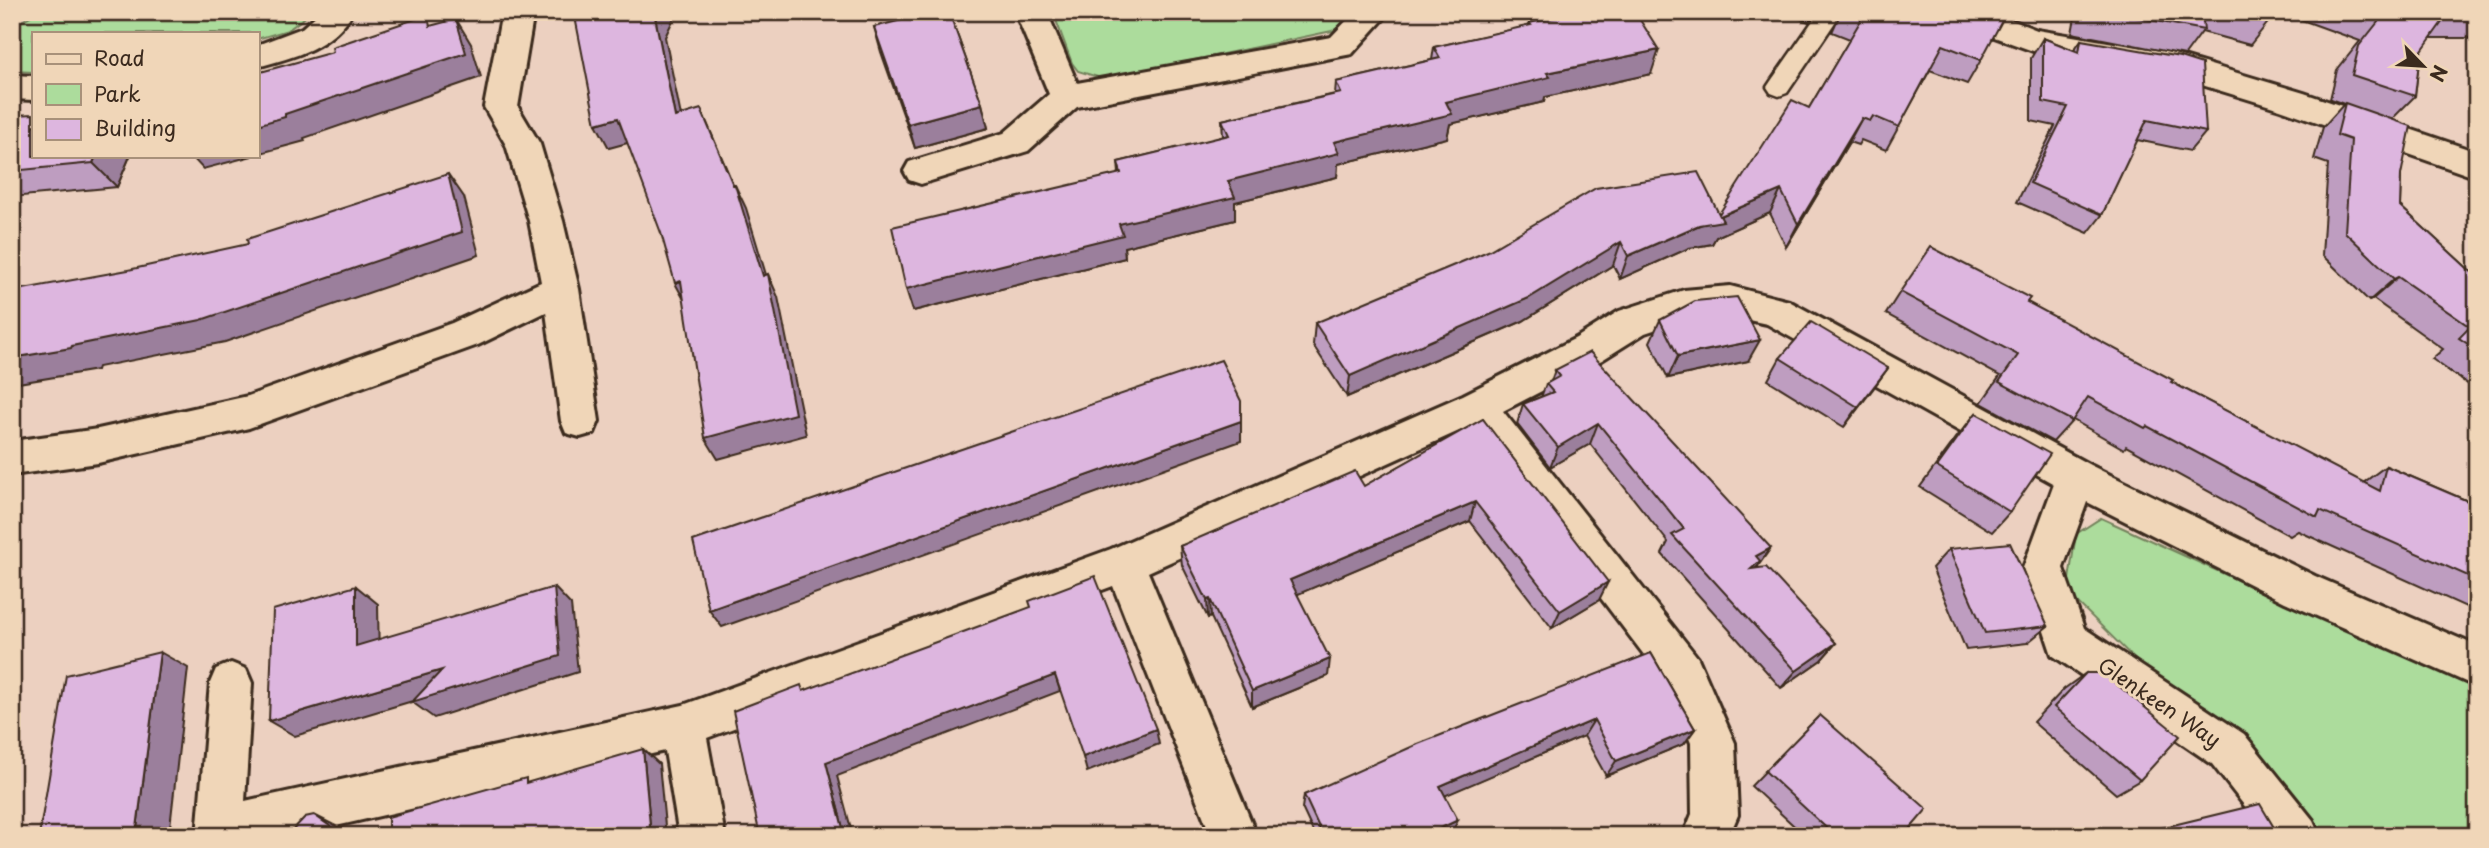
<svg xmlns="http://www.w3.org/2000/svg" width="2489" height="848" viewBox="0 0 2489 848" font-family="'Playpen Sans',sans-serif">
	<rect width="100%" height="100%" fill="#ecd0c0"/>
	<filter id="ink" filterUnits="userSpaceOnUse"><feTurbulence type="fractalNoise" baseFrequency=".0143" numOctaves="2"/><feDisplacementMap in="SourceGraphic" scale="14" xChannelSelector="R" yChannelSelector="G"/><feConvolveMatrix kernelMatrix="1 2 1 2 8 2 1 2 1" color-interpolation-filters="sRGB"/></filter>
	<g filter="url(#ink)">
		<g fill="#acdc9c" stroke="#74835d" stroke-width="2">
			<polygon points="37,12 312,12 288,30 257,39 257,33 33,33 33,72 12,71 12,27"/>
			<polygon points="1053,12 1354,12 1351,21 1332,31 1104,79 1078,71 1072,63"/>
			<polygon points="2101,518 2477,689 2477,836 2313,836 2067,592 2076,534"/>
		</g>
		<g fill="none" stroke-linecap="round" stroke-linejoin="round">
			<g stroke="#3b2a1e" stroke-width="5">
				<polygon id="service" points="1819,12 1842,12 1787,93 1779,96 1771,93 1767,87 1771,81"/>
			</g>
			<g stroke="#3b2a1e" stroke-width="6">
				<g id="minor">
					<path d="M320,12H353C331,48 295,57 257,67V45L302,28Z"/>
					<polygon points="502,12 534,12 518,107 540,144 563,221 579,289 599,421 594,433 580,437 566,433 561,421 546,312 478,345 249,428 98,463 12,475 12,441 98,429 248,396 452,323 541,282 529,221 506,145 484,107"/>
					<polygon points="1015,12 1047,12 1077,83 1331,37 1355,12 1390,12 1352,54 1077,107 1028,151 921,184 909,180 904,171 909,162 1004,133 1049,94"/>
					<polygon points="1942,12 1991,12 2037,30 2167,52 2304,93 2477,152 2477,178 2280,109 2166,74 2033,51 1947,20"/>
					<polygon points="12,75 33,76 33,100 12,99"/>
					<polygon points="1730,286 1789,301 2090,465 2315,576 2477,646 2477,687 2285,602 2087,502 2063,568 2084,628 2244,734 2313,820 2320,836 2268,836 2212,764 2052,655 2023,568 2054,484 1767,324 1730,316 1684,320 1645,333 1602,360 1503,411 1698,658 1735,743 1738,815 1729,836 1683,836 1692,814 1691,743 1667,685 1470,426 1148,572 1257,836 1211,836 1113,586 707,738 725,836 679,836 665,751 292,836 197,836 210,683 216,669 231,663 246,669 252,683 245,801 683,705 1111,549 1463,395 1576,338 1619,311 1684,290"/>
				</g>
			</g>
			<use href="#service" fill="#f0d6b8" fill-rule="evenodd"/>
			<use href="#minor" fill="#f0d6b8" fill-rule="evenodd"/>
		</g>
		<g fill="#be9dc0" stroke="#3b2a1e" stroke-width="2">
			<polygon points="895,12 949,12 982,104 988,128 915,148 881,52 874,27 907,19"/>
			<polygon points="1782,12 1817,12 1809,22"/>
			<polygon points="1841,12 1992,12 1981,60 1967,84 1930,70 1886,150 1861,140 1858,145 1849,142 1786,247 1770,213 1716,237 1712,244 1689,248 1620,279 1613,265 1523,321 1347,397 1313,345 1315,323 1719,214 1809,108 1850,39 1832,32"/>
			<polygon points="2076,12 2270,12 2270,20 2250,45 2202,32 2185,55 2072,33"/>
			<polygon points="2280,12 2477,12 2477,38 2430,38 2420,53 2415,96 2392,119 2401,175 2400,206 2477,277 2477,379 2469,385 2432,359 2443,349 2373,299 2369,301 2322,255 2328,164 2314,159 2323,127 2344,104 2330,99 2337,70 2360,41"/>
			<polygon points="1529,23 1651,74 1545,97 1544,102 1450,124 1447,138 1338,164 1337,177 1235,202 1235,220 1124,247 1125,258 913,311 1119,173 1118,162 1223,137 1222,120 1335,94 1336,82 1432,60 1434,47 1529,26"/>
			<polygon points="2043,38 2074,50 2081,40 2206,132 2190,151 2137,140 2102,215 2088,233 2017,202 2055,126 2031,121 2031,58"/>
			<polygon points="12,118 130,156 117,187 12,197"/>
			<polygon points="1900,292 2027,302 2171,382 2363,483 2386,466 2477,505 2477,601 2466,607 2298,531 2290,536 2126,446 2124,449 2073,420 2053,442 1981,403 2000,376 1886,314"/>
			<polygon points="1660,320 1748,361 1668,378 1650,342"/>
			<polygon points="1780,358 1888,368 1844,427 1768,380"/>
			<polygon points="1555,370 1758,566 1755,568 1836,643 1821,660 1781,688 1662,554 1668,542 1590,444 1550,467 1517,424 1523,404 1541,397 1546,384 1551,381"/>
			<polygon points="1976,413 2010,512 1992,532 1920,487 1959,434"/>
			<polygon points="1483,419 1599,600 1552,628 1470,521 1297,594 1328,676 1252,707 1211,617 1208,618 1182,565 1180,546 1364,486"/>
			<polygon points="1949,549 2048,626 2027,643 1966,650 1932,568"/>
			<polygon points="1651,653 1695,729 1684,744 1606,776 1584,736 1445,795 1452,833 1446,836 1315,836 1302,808 1304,795"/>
			<polygon points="2086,673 2140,780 2116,794 2033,722 2064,689"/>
			<polygon points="1820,715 1904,836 1805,836 1751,786"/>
		</g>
		<g fill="#9b7f9c" stroke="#3b2a1e" stroke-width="2">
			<polygon points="654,12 677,12 665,37 686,141 675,117"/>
			<polygon points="1813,12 1817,12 1809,22"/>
			<polygon points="456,19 471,44 481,77 304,138 305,141 257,154 257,125 285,114"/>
			<polygon points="1659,50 1651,74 1545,97 1544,102 1450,124 1447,138 1338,164 1337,177 1235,202 1235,220 1124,247 1125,258 913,311 906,289 1119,224 1228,181 1446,102 1547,73"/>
			<polygon points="982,104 988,128 915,148 908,124"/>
			<polygon points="701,109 739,198 735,185 746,208 770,288 768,274 778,297 806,435 718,459 705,438 763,276 733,185"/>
			<polygon points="618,118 631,142 609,148 596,124"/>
			<polygon points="1862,118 1849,142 1786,247 1798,224"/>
			<polygon points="96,156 130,156 117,187 93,163"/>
			<polygon points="191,156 252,156 203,169"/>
			<polygon points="448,174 464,197 479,255 225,342 98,367 97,370 12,384 12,358 72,346"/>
			<polygon points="1781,190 1770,213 1716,237 1712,244 1689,248 1620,279 1628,256"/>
			<polygon points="1621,242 1613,265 1523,321 1347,397 1350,376"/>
			<polygon points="2398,277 2373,299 2369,301 2394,279"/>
			<polygon points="681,281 687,305 675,283"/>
			<polygon points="1760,340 1748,361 1668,378 1678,356"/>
			<polygon points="1888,368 1873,389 1844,427 1858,407"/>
			<polygon points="1241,421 1241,441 722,627 709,610"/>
			<polygon points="1598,423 1590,444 1550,467 1558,447"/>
			<polygon points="1475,502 1470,521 1289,598 1290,580"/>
			<polygon points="1771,548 1758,566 1756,568 1747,579 1756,556"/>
			<polygon points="1608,582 1599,600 1552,628 1560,611"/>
			<polygon points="356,586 378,604 379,662 356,646"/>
			<polygon points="554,587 571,605 578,672 434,718 412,702"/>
			<polygon points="1210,599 1211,617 1208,618 1207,600"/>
			<polygon points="1836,643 1821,660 1781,688 1796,671"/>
			<polygon points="160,652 188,668 169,836 136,836"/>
			<polygon points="1330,659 1328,676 1252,707 1252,691"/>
			<polygon points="442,670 463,686 295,736 269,721"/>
			<polygon points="1055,675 1060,691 837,776 853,836 845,836 826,762"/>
			<polygon points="1594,720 1584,736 1435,800 1440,786"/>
			<polygon points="1156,729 1159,744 1087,772 1083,757"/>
			<polygon points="1695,729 1684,744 1606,776 1616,761"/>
			<polygon points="643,749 659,764 666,836 651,836"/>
			<polygon points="314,815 340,828 351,836 344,836"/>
			<polygon points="1458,820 1452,833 1446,836 1424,836"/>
		</g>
		<g fill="#ddb6df" stroke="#3b2a1e" stroke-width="2">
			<polygon points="581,12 654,12 675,117 701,109 733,185 735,185 763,276 768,274 795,414 705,438 681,281 675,283 661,233 618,118 596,124 576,22"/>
			<polygon points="934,12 949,12 982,104 908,124 874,27"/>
			<polygon points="1580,12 1635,12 1659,50 1547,73 1550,77 1446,102 1452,114 1334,142 1339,153 1228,181 1235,197 1119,224 1123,235 906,289 892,227 1121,173 1118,162 1229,135 1222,120 1341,93 1336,82 1440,58 1434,47 1531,25 1529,23"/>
			<polygon points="1858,12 1992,12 2004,17 1981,60 1943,45 1899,127 1873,116 1870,121 1862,118 1798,224 1781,190 1720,216 1723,221 1699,225 1628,256 1621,242 1529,298 1350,376 1315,323 1488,251 1596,188 1698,172 1719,214 1792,100 1809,108 1864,15"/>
			<polygon points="2108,12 2202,12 2204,30"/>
			<polygon points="2238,12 2270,12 2270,20"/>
			<polygon points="2370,12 2477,12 2477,14 2448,14 2420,53 2415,96 2352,75 2359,46 2382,17"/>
			<polygon points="427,15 430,26 456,19 466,53 285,114 285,117 257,125 257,73 333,52 332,47"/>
			<polygon points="2043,38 2079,52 2081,40 2180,57 2202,64 2206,132 2147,120 2102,215 2030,183 2068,107 2043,102"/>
			<polygon points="2345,103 2411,126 2401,175 2400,206 2477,277 2477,350 2459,338 2470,327 2398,277 2394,279 2345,232 2351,140 2337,135"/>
			<polygon points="33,114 33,156 96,156 93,163 12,171 12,118 15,118 16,115"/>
			<polygon points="448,174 462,232 201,320 72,346 71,348 12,358 12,291 128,270 248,244 247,239"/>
			<polygon points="1931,247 2030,298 2027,302 2173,380 2171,382 2380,491 2386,466 2477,505 2477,580 2320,510 2317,517 2147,426 2145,428 2088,397 2072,421 1999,382 2018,355 1900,292"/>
			<polygon points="1737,297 1760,340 1678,356 1660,320 1695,301"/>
			<polygon points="1811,322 1888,368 1858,407 1780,358"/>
			<polygon points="1590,352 1771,548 1756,556 1760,561 1751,569 1766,567 1836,643 1796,671 1672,535 1684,529 1598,423 1558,447 1523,404 1553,392 1546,384 1560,376 1555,370"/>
			<polygon points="1221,360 1241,401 1241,421 709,610 693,541"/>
			<polygon points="1976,413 2050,454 2010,512 1937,467"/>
			<polygon points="1483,419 1608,582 1560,611 1475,502 1290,580 1330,659 1252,691 1210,599 1207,600 1180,546 1355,471 1364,486"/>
			<polygon points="2010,543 2048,626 1985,633 1949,549"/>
			<polygon points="1095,576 1156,729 1083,757 1055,675 826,762 845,836 760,836 733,711 801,685 803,691 1031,607 1029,601"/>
			<polygon points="356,586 356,646 554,587 560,656 412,702 442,670 269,721 273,610"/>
			<polygon points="160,652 136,836 39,836 66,675"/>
			<polygon points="1651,653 1695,729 1616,761 1594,720 1440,786 1458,820 1424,836 1323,836 1304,795 1418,744"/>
			<polygon points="2086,673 2103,673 2180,736 2140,780 2054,707"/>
			<polygon points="1820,715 1927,809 1904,836 1835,836 1765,771"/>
			<polygon points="643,749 651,836 388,836 388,817 526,778 526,783"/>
			<polygon points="2260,804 2279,836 2128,836"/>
			<polygon points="314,815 344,836 287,836 305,817"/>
		</g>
	</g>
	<g text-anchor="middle" stroke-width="6" stroke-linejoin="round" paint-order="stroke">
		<g font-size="21" fill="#3b2a1e" stroke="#f0d6b8">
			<text transform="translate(2159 703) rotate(34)" y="7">Glenkeen Way</text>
		</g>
	</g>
	<rect width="2489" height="848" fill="none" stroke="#f0d6b8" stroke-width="42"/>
	<rect x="21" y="21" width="2447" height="806" fill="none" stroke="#3b2a1e" stroke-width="2.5" filter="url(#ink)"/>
	<rect x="32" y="32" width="228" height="126" fill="#f0d6b8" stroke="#a8917a" stroke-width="2"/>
	<rect x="46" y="54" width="35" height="10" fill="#f0d6b8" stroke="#a8917a" stroke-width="2"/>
	<text x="94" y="66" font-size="21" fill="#3b2a1e">Road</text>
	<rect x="46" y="84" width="35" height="21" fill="#acdc9c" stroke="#a8917a" stroke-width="2"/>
	<text x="94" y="102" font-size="21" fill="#3b2a1e">Park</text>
	<rect x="46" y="119" width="35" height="21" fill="#ddb6df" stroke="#a8917a" stroke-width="2"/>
	<text x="94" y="136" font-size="21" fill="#3b2a1e">Building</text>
	<g transform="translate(2423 66) rotate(115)" stroke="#f0d6b8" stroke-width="5" paint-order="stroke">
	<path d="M0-5L12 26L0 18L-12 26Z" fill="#3b2a1e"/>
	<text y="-10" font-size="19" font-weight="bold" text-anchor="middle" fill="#3b2a1e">N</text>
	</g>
</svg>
